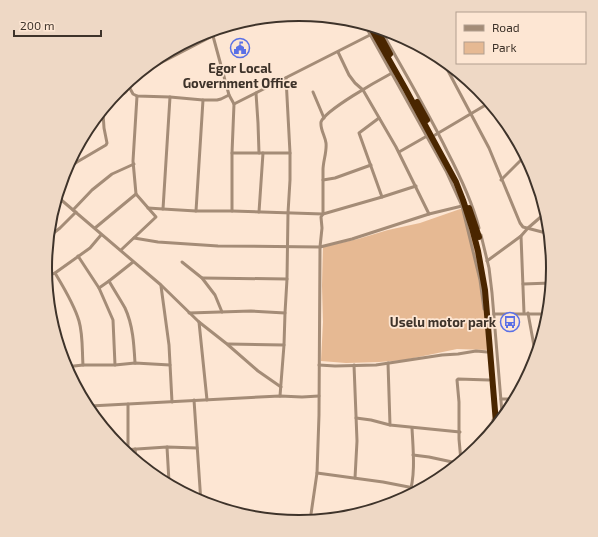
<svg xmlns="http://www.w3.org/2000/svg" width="598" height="537" viewBox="0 0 598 537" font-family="'Exo 2',sans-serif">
	<rect width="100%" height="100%" fill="#fde6d3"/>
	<path fill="#e6b993" d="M463,208C474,239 481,272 485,304C488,319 488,335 489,350L457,349L404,360L379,362L346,363L321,361L323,322L322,286L323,247L358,239L388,230L420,223Z"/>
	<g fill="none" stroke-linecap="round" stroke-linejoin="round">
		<g stroke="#a48c77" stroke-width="3">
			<polyline points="366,27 446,171 462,206 480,280 484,309"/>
			<path d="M381,30C403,70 427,110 447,151C460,176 472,201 479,228"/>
			<polyline points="338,52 349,75 355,83 363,90 396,147 429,214"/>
			<polyline points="446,67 489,148 520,223 523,227 546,233"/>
			<polyline points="143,72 228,28"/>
			<polyline points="127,83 133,94 137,96 170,97 203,100 217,100 221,99 229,95"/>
			<polyline points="313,92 324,118"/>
			<polyline points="256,93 258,123 259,153"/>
			<path d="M115,95C123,95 126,94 129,86"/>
			<polyline points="234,104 370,35"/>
			<polyline points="379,118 359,133 382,197"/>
			<polyline points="435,135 489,103"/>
			<polyline points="399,152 427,136"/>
			<polyline points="232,153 290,153"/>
			<polyline points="64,171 77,162 106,145 107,143 104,128 103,113"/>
			<polyline points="323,180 335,178 371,165"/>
			<polyline points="501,180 524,157"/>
			<polyline points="59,198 161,285 199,322 227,344 258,371 281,387"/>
			<polyline points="148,208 163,209 170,97"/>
			<polyline points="163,209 196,211 232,211 232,153 234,104 229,95 213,36"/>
			<polyline points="73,210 92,190 112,174 134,164"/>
			<polyline points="196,211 203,100"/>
			<polyline points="232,211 323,214 382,197 416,186"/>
			<polyline points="259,212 263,153"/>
			<polyline points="95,228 136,194 133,161 137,96"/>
			<polyline points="51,235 60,228 76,212"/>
			<polyline points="481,235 489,268 492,293 502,413"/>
			<polyline points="521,236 524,313"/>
			<polyline points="134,238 158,242 218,246 320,247 352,239 429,214 462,206"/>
			<polyline points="121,250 156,217 136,194"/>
			<polyline points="78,256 99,288 113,320 115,365"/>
			<polyline points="487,261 521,236 528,228 543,215"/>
			<polyline points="182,262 202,278 215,295 222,312"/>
			<path d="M55,273C64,288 74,304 79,321C83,335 82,350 83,365"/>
			<polyline points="46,277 55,273 90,248 101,235"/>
			<polyline points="202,278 287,279"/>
			<polyline points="109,281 133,262"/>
			<polyline points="523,284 551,283"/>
			<polyline points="161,286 169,345 172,402"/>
			<path d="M99,288L109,281C114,290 120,299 125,308C133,325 134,345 135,363"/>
			<polyline points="189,313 251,311 285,313"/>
			<polyline points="528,313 536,357"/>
			<polyline points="494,314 545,314"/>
			<polyline points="199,322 207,400"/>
			<polyline points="228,344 284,345"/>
			<polyline points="388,363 390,425"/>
			<polyline points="319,365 335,366 376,365 442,355 458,354 476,351 487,352"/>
			<polyline points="354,365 357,441 355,478"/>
			<polyline points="65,367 83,365 115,365 135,363 170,365"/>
			<polyline points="280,396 284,345 285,313 287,279 288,213 290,180 290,153 286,78"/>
			<polyline points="501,399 512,399"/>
			<polyline points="194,400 201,503"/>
			<polyline points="128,404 128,450"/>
			<polyline points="90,406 280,396 302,397 319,396"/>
			<polyline points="356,418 371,420 390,425 460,432"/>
			<polyline points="493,420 494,427"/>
			<polyline points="167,447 169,482"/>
			<polyline points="135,449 136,460"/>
			<polyline points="122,450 167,447 197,448"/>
			<polyline points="413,455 429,457 457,463"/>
			<polyline points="461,461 459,439 459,402 457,380 458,379 489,380"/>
			<polyline points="317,473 383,482 419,489"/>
			<path d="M409,495C416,476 413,448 412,428"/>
			<path d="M310,521L317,473L319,415L320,247L322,228L321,217L323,214C323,199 323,185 323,170C323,161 327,152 326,143C325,136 320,129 321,122C325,110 379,80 392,73"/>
		</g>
		<g stroke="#4a2600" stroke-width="6">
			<polyline points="371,28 405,88 456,182 463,200 472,228 478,251 485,290 496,423"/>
			<polyline points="377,30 390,54"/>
			<polyline points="417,102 427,120"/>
			<polyline points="469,208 479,237"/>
		</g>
	</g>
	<defs>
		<g id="civic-ring" transform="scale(1)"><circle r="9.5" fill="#fde6d3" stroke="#5a70e6" stroke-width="1.5"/><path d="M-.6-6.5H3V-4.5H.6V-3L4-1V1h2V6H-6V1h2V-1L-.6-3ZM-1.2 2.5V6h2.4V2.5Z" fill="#5a70e6"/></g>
		<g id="bus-ring" transform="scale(1)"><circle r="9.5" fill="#fde6d3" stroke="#5a70e6" stroke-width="1.5"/><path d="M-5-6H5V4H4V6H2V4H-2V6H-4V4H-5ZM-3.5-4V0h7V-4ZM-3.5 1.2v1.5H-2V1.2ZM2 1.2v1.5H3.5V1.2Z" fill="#5a70e6"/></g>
	</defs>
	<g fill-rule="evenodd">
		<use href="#civic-ring" x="240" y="48"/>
		<use href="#bus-ring" x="510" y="322"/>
	</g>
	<g text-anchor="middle" stroke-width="3.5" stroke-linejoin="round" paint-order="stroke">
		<g font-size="13" font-weight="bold" fill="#3e332a" stroke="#fde6d3">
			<text x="240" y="73">Egor Local<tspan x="240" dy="15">Government Office</tspan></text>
			<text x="496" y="327" text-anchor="end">Uselu motor park</text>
		</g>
	</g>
	<path d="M0 0H598V537H0ZM52 268a247 247 0 1 1 494 0a247 247 0 1 1-494 0Z" fill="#eed8c5" fill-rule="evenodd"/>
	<path fill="none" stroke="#3e332a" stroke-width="2" d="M52 268a247 247 0 1 1 494 0a247 247 0 1 1-494 0Z"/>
	<rect x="456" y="12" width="130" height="52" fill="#fde6d3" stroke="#b19e8f"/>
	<rect x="464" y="25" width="20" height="6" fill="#a48c77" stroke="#b19e8f"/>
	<text x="492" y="32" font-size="12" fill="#3e332a">Road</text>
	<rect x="464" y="42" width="20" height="12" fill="#e6b993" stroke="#b19e8f"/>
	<text x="492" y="52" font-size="12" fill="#3e332a">Park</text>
	<path d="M14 30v6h87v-6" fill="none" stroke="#3e332a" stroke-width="2"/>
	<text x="20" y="30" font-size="12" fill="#3e332a" stroke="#fde6d3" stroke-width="3" paint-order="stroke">200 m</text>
</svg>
